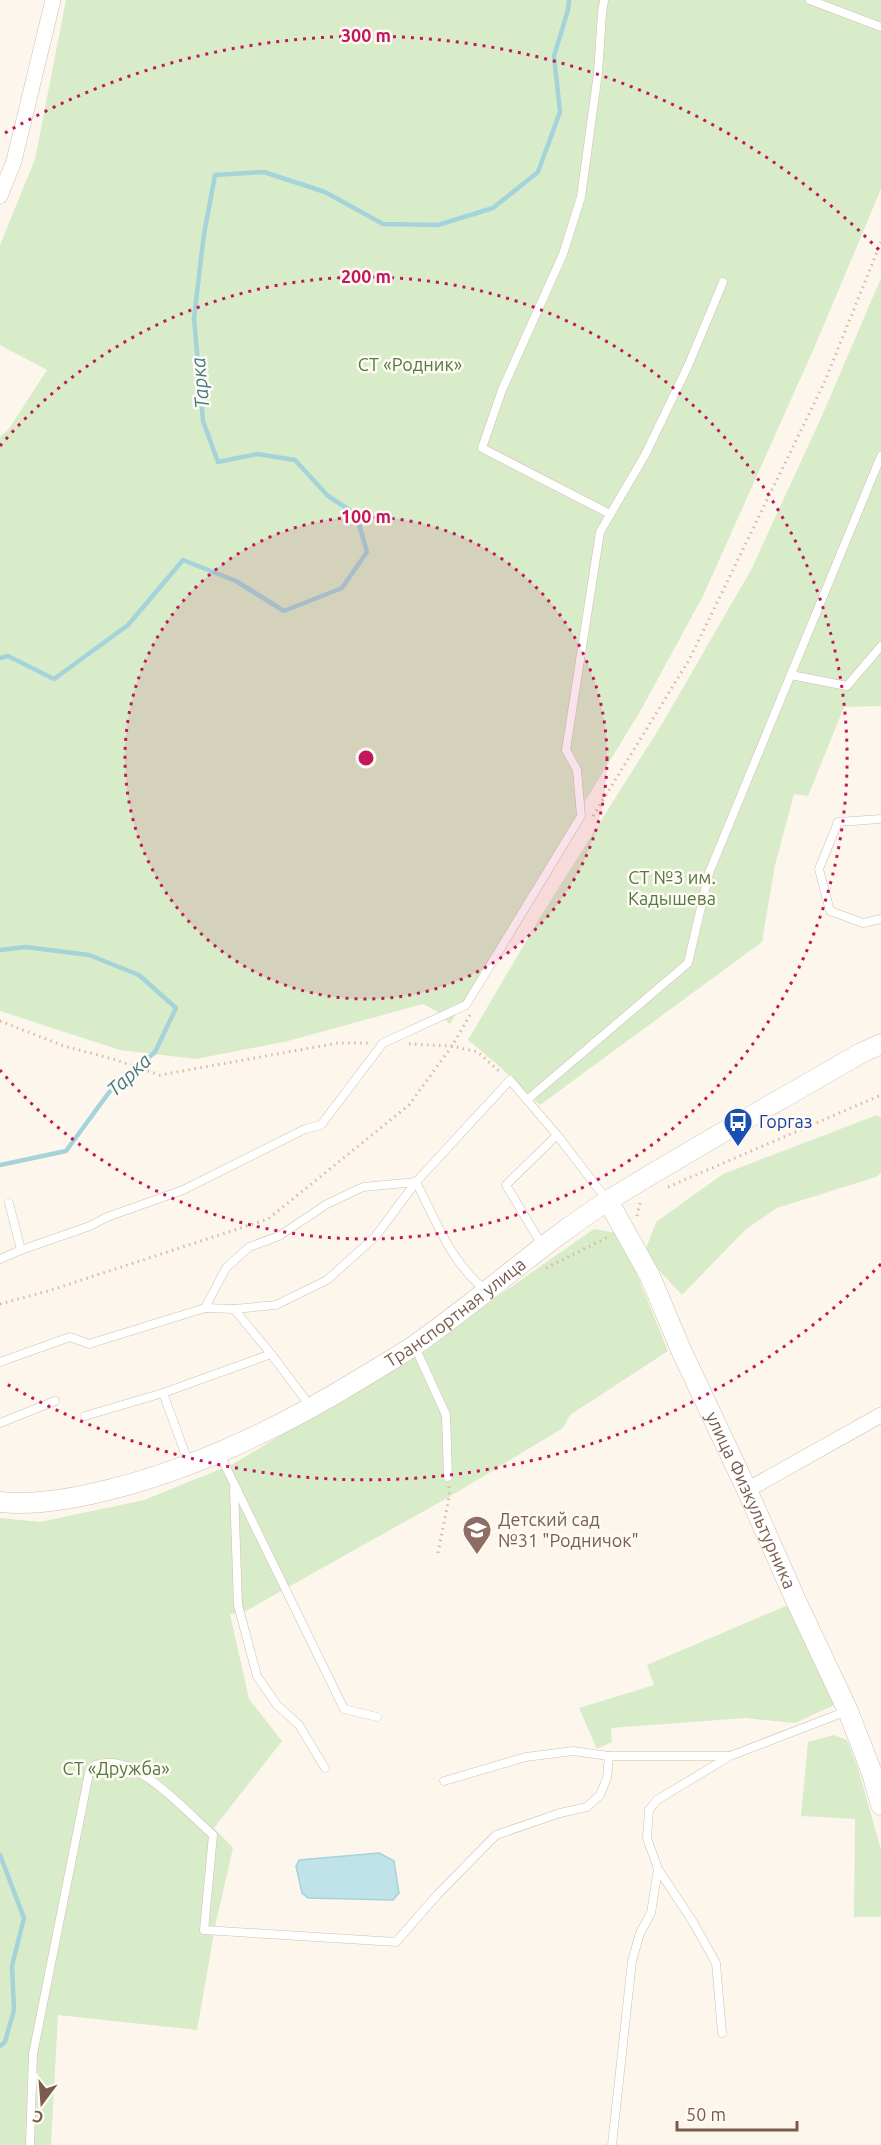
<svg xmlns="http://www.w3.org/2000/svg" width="881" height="2145" viewBox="0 0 881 2145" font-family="Ubuntu,sans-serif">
	<rect width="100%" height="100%" fill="#fdf6ec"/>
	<g fill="#d8ecc9">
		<polygon points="66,0 881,0 881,189 815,346 703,596 642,708 450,1024 436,1011 423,1004 288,1041 196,1059 120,1050 0,1011 0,437 8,430 47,370 0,345 0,245 35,159"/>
		<polygon points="881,278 881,706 844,707 808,796 794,794 775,865 762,942 540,1105 498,1065 468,1040 542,914 662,724 751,570 821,418"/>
		<polygon points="877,1115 881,1118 881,1173 876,1177 777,1208 746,1229 682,1295 644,1254 656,1222 723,1174"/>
		<polygon points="594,1229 617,1233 632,1262 668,1351 570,1415 563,1428 449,1497 242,1613 230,1614 249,1699 282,1741 214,1828 233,1848 216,1922 197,2030 58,2015 51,2145 0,2145 0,1518 40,1522 144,1500 233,1464 403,1362"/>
		<polygon points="788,1605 834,1705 795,1723 745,1718 611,1728 612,1742 597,1749 579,1708 654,1685 647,1665"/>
		<polygon points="834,1735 847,1740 858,1768 881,1850 881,1917 854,1917 855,1819 801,1816 808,1742"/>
	</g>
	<polygon fill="#bfe3e8" stroke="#a5d3da" stroke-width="1.5" points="379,1853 394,1861 399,1893 393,1900 308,1898 302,1893 296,1866 299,1860"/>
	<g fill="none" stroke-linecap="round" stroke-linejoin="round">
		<g stroke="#a5d3da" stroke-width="4.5">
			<polyline points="0,658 8,656 54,679 128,625 183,560 236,581 284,611 342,588 367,552 356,514 328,496 295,460 257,454 218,462 203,421 194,318 204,234 215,175 264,172 325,192 383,224 438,225 493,208 538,172 560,112 554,56 568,10 569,0"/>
			<polyline points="0,950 26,947 89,955 139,975 176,1008 155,1052 110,1091 66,1151 0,1165"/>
			<polyline points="0,1855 24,1918 12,1966 14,2010 5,2042 0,2046"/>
		</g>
		<g stroke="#d1beb0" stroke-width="9">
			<g id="service">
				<polyline points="604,0 602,13 598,73 581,197 563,254 502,390 482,448 610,514"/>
				<polyline points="810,0 881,27"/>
				<polyline points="791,675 847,686 881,646"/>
				<polyline points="881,819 838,822 819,869 830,911 863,923 881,919"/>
				<polyline points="527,1100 688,963 709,873 881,456"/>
				<polyline points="542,1245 506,1185 557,1135"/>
				<polyline points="21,1250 90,1226 107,1217 183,1190 305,1129 321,1125 383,1043 466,1005 581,816 577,770 566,750 600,532 645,455 688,366 723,282"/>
				<polyline points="0,1259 21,1250 9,1203"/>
				<polyline points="234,1309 276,1305 327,1280 375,1237 416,1182 510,1080 557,1135 607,1200"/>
				<polyline points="415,1347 446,1415 448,1477"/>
				<polyline points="0,1362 70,1337 89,1344 205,1308"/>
				<polyline points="163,1393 189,1464"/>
				<path d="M311,1407L271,1354L234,1309L205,1308L226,1268L249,1247L279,1236L327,1204L363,1187L416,1182C435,1219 452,1265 486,1290"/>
				<polyline points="85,1416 163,1393 271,1354"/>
				<polyline points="0,1423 55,1401"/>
				<polyline points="219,1453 344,1709 377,1717"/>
				<polyline points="234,1489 238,1605 257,1676 277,1705 299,1725 325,1768"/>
				<polyline points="444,1781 526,1757 573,1751 609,1756 729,1756"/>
				<polyline points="658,1869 693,1922 716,1963 722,2033"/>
				<path d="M30,2145L33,2054L89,1773L95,1765C100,1764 107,1762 113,1763C146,1766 189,1814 213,1835L204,1930L396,1942L437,1895L496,1835L560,1813L587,1807L600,1795L607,1778L609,1756"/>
				<polyline points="612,2145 632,1961 640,1933 651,1913 658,1869 647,1838 649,1810 657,1800 730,1756 847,1711"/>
			</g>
		</g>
		<g stroke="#d1beb0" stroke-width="16">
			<g id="minor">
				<polyline points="0,196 14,161 53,0"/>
				<polyline points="747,1490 881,1415"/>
			</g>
		</g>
		<g stroke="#d1beb0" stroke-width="21">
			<g id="tertiary">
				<path id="s1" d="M608,1201L650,1276L681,1350L747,1490L797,1603L848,1711L872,1773L881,1805"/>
				<path id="s2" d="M0,1502C37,1506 77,1498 112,1489C201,1466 282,1427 360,1379C378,1368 397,1357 415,1345C481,1299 540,1244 609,1200C691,1149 777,1102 861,1053L881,1044"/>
			</g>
		</g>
		<g stroke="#d9b8a5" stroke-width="3" stroke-dasharray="1.5 4.5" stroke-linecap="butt">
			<polyline points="593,816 689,660 825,381 881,242"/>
			<polyline points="0,1021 64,1046 113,1059 160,1075 338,1043 369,1043"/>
			<polyline points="409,1044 452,1046 478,1052 501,1073"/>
			<polyline points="668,1187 881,1095"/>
			<polyline points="637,1216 640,1203"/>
			<polyline points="546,1268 610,1236"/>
			<polyline points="0,1304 48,1291 268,1219 409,1105 452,1046 470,1015"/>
			<polyline points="438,1553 449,1497 449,1486"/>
		</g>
		<use href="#service" stroke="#fff" stroke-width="8"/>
		<use href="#minor" stroke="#fff" stroke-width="15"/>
		<use href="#tertiary" stroke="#fff" stroke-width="20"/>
	</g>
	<circle cx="366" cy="758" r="241" fill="#c2185b" fill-opacity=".12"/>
	<g fill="none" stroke="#c2185b" stroke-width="3" stroke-dasharray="3 6">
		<circle cx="366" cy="758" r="241"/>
		<path d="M0 446A481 481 0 1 1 0 1070"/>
		<path d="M881 1264A722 722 0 0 1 5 1383M5 133A722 722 0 0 1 881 252"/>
	</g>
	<defs>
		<g id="bus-pin" transform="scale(1.5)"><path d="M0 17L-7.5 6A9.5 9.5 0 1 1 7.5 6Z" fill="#1a4fb4" stroke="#fffaf3"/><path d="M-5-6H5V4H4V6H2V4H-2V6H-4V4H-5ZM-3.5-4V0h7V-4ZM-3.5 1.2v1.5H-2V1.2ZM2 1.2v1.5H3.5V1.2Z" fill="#fff"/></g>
		<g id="school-pin" transform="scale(1.5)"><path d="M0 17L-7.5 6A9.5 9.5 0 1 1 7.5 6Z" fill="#8d6e63" stroke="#fffaf3"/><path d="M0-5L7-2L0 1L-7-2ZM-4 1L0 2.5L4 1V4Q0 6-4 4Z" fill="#fff"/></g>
	</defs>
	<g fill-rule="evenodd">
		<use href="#bus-pin" x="738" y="1122"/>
		<use href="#school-pin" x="477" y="1530"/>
	</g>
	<g text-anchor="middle" stroke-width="5" stroke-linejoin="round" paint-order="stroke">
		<g font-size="18" fill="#537a41" stroke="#fffaf3">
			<text x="410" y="371">СТ «Родник»</text>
			<text x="672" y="884">СТ №3 им.<tspan x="672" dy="21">Кадышева</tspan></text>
			<text x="116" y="1775">СТ «Дружба»</text>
		</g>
		<g font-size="18" fill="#164399" stroke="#fffaf3" text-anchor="start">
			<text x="759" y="1128">Горгаз</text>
		</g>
		<g font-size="18" fill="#7a5c4d" stroke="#fffaf3">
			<text dy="6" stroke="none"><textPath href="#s2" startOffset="502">Транспортная улица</textPath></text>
			<text dy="6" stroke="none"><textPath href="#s1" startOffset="332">улица Физкультурника</textPath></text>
		</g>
		<g font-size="18" fill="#785e54" stroke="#fffaf3" text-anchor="start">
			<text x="498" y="1526">Детский сад<tspan x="498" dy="21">№31 "Родничок"</tspan></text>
		</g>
		<g font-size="20" font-style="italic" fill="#437c86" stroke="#fffaf3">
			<text transform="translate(200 383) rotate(-95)" y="7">Тарка</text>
			<text transform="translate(129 1075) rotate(-43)" y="7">Тарка</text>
		</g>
	</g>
	<circle cx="366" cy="758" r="9" fill="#c2185b" stroke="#fffaf3" stroke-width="3"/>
	<g font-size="18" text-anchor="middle" font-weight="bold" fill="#c2185b" stroke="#fffaf3" stroke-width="5" stroke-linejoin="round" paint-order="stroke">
		<text x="366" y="42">300 m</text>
		<text x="366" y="283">200 m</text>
		<text x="366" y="523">100 m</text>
	</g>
	<g transform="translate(42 2103) rotate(196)" stroke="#fffaf3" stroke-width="4.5" paint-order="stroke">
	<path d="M0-4.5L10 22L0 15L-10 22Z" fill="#7a5c4d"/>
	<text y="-9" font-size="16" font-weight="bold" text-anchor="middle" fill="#7a5c4d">С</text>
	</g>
	<path d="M677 2121v9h120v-9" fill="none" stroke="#7a5c4d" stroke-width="3"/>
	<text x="686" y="2121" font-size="18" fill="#7a5c4d" stroke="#fffaf3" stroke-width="4.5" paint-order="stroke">50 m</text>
</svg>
